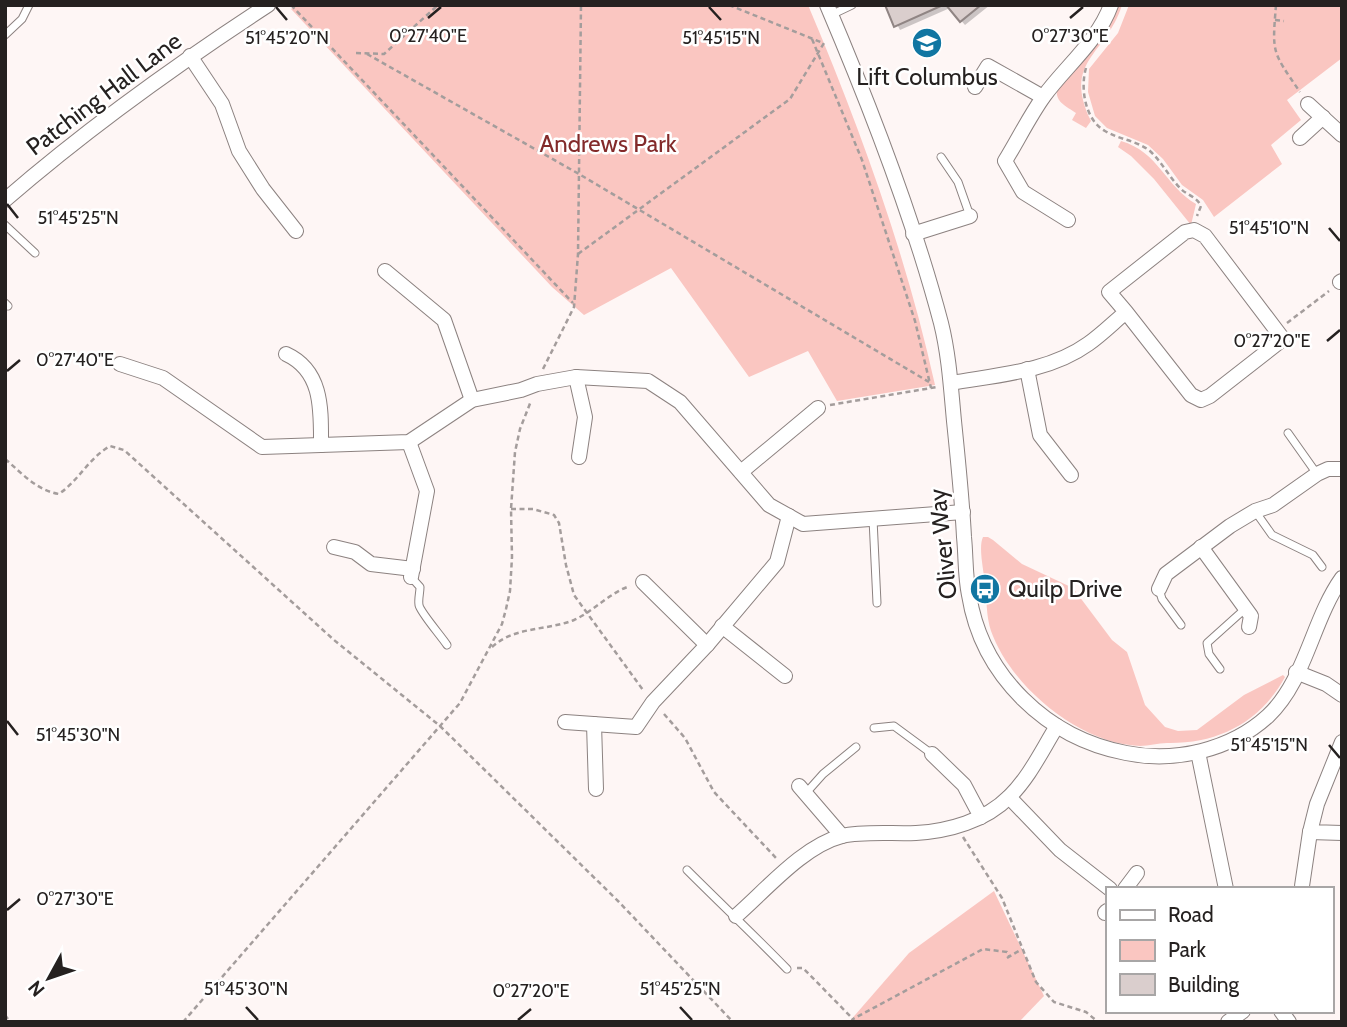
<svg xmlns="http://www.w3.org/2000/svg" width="1347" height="1027" viewBox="0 0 1347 1027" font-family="Cabin,sans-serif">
	<rect width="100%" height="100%" fill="#fef6f5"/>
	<g fill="#fac6c1">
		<path d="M297,5H808C860,128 906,254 935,385L837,401L808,351L749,377L671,268L584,315L552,287L291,9Z"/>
		<path d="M1116,5H1122C1106,56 1062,60 1091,121L1086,128L1072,120L1076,113C1066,106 1055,102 1057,89Z"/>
		<polygon points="1129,5 1342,5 1342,58 1287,100 1301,120 1271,145 1282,164 1214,217 1203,200 1182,185 1163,159 1148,145 1107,128 1095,116 1088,92 1089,69 1118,33"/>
		<path d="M1121,141C1159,152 1165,186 1196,204L1191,225L1154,179L1131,156L1118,147Z"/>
		<path d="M983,537H988L993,540L1022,564L1073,588L1112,640L1127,652L1145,705L1165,727L1178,731L1197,730L1244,695L1283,675L1285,677C1260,723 1217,744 1167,743C1158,743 1149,746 1140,746C1080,744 1011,687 991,631C986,616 987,600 985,584C984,572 978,547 983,537Z"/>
		<polygon points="994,891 1044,996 1019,1022 849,1022 909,953"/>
	</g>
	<polygon fill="#0003" points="887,5 990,5 965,25 950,8 900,30"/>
	<g fill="#dacecd" stroke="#908584" stroke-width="2">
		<polygon points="885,5 943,5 894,27"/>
		<polygon points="946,5 981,5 960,22"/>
	</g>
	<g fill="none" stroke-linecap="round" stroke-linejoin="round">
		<g stroke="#8c8280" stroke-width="9">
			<g id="service">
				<polyline points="831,15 852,5"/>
				<polyline points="5,35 22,19 29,5"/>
				<polyline points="941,157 958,182 970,216"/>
				<polyline points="5,225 35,253"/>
				<polyline points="5,303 8,306"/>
				<polyline points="1288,433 1317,474"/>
				<polyline points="1255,511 1272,535 1313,555 1322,567"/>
				<polyline points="873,519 877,603"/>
				<path d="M411,577L420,587C420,593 418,599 419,605C420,612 442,637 447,645"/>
				<polyline points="1159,589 1162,599 1181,625"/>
				<polyline points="1220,669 1209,654 1207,643 1246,608"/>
				<polyline points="874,728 894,726 932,754"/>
				<polyline points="806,793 823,774 856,747"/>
				<path d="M687,870C720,903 754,935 787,969"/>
			</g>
		</g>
		<g stroke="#8c8280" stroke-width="16">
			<g id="minor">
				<path d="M827,5C870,106 913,217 941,323C949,355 951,389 954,421C958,460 962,498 964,537C966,556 965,576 969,595C982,676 1047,738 1126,753C1175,763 1231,750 1268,716C1306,680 1312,620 1342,578"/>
				<polyline points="190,56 222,104 239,151 263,189 296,231"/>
				<polyline points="975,87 988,66 1043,97"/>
				<polyline points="1308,104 1342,135"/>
				<polyline points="1300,138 1323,117"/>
				<path d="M5,200C88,128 176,65 268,5"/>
				<path d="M1068,220L1023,192L1005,161C1018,140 1029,117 1044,96C1066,66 1098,41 1111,5"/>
				<polyline points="913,234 970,216"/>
				<polyline points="385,271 444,320 472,400"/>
				<polyline points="1340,282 1342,281"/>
				<path d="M286,354C323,371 321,410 321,445"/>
				<polyline points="120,364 163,378 262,447 409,442 472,400 521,390 537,384 576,377 648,381 680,402 769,505 803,524 963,512"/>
				<polyline points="1027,369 1040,435 1071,475"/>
				<polyline points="576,377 585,417 579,457"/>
				<path d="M951,383C996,375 1049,372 1088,344C1101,335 1113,323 1126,312L1109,292L1185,232L1194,230L1205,236L1283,339L1210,396L1201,400L1191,395L1126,312"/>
				<polyline points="409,442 427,491 411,577"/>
				<polyline points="741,472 818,408"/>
				<polyline points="334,547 355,552 371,564 413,569"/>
				<polyline points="1201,547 1251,616 1249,627"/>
				<polyline points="643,582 707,645"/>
				<polyline points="1159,589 1166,574 1230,526 1255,511 1273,505 1317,474 1328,469 1342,469"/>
				<polyline points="722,626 785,676"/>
				<polyline points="1296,672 1326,684 1342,695"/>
				<polyline points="565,722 636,727 653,702 707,645 777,562 789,516"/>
				<polyline points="594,724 596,789"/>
				<polyline points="1342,742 1317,804 1310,832 1342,833"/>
				<polyline points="1198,752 1226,889"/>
				<polyline points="932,754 964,785 981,817"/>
				<polyline points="799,786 842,836"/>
				<polyline points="1009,797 1060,850 1110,889"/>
				<polyline points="1302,886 1310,832"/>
				<polyline points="1125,889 1137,873"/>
				<polyline points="1105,913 1107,911"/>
				<path d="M736,916C766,890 803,846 842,836C863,831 894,834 916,833C949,831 985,821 1009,797C1029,778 1042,750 1057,726"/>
				<polyline points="1281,1011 1289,1022"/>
				<polyline points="1228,1022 1243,1011"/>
			</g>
		</g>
		<g stroke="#a49d9c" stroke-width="2.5" stroke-dasharray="5 3.5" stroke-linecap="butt">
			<polyline points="291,5 573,303"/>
			<polyline points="729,5 823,43"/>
			<path d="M1276,5C1272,54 1272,51 1300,92"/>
			<polyline points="1275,20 1284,21"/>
			<polyline points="812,39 862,160 915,321 931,388"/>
			<polyline points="356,53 384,54 438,5"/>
			<polyline points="367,54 579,174 929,382"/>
			<path d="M1086,68C1080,88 1085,120 1105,131C1120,140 1136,140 1150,151C1162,162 1169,177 1181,189C1187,195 1197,197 1201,206L1197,216"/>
			<polyline points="578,254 790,99 824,43"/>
			<polyline points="1287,323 1329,291"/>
			<polyline points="543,369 574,307 578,254 581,5"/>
			<polyline points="830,405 937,387"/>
			<path d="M5,459C23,474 36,490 59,494C79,480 89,458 110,446L124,450L334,640L440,726L619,902L733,1022"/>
			<polyline points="511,509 533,509 554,515 559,523 566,565 574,595 643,690"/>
			<path d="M492,647C515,626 546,631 574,620C594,611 609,593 630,586"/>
			<polyline points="664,714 685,738 714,792 777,859"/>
			<polyline points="963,837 1002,898 1036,982 1054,1002 1086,1012 1098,1022"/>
			<polyline points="1007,958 1022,949"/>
			<polyline points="797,968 803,968 853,1019 851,1022"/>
			<polyline points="5,1015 10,1022"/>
			<polyline points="183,1022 460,703 502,624 506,609 510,591 512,557 511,509 515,452 520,429 531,401"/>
			<polyline points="854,1022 853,1019 983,949 1007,952 1009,956"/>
		</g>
		<use href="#service" stroke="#fff" stroke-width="7"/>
		<use href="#minor" stroke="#fff" stroke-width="14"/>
	</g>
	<path fill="none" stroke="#252120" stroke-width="2.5" d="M276,7L287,20M709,7L721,20M428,18L441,7M1070,18L1083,7M7,204L18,218M1329,228L1340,241M1327,341L1340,330M7,371L20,360M7,721L18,735M1329,745L1340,758M7,910L20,899M246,1007L258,1020M680,1007L692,1020M518,1020L531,1009"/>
	<defs>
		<g id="school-disc" transform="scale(1.575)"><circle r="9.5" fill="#1176a2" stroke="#fff"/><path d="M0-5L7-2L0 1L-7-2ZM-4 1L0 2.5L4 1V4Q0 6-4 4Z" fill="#fff"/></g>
		<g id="bus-disc" transform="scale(1.575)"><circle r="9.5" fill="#1176a2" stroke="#fff"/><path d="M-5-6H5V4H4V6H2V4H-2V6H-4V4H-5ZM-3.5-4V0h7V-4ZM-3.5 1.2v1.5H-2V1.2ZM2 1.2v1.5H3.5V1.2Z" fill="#fff"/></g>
	</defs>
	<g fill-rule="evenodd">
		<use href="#school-disc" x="927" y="43"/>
		<use href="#bus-disc" x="985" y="589"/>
	</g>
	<g text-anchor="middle" stroke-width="5" stroke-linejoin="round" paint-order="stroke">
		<g font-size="24" fill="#252120" stroke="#fff">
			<text x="927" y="85">Lift Columbus</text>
			<text x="1008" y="597" text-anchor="start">Quilp Drive</text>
		</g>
		<g font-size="24" fill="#252120" stroke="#fff">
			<text transform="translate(104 94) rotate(-37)" y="8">Patching Hall Lane</text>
			<text transform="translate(943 544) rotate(-96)" y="8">Oliver Way</text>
		</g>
		<g font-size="24" fill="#832a2a" stroke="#fff">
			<text x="608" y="152">Andrews Park</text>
		</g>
	</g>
	<g font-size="18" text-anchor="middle" fill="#252120" stroke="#fff" stroke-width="5" stroke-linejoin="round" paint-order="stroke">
		<text x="428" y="42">0°27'40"E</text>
		<text x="1070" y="42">0°27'30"E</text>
		<text x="287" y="44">51°45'20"N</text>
		<text x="721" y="44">51°45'15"N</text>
		<text x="78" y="224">51°45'25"N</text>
		<text x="1269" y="234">51°45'10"N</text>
		<text x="1272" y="347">0°27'20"E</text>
		<text x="75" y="366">0°27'40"E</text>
		<text x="78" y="741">51°45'30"N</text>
		<text x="1269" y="751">51°45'15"N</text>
		<text x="75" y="905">0°27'30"E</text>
		<text x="246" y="995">51°45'30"N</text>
		<text x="680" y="995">51°45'25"N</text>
		<text x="531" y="997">0°27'20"E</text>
	</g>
	<rect width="1347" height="1027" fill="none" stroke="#252120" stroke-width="14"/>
	<rect x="1106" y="887" width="228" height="126" fill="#ffffff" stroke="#a8a6a6" stroke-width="2"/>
	<rect x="1120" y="910" width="35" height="10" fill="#ffffff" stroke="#a8a6a6" stroke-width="2"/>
	<text x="1168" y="922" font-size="21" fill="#252120">Road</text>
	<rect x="1120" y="940" width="35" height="21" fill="#fac6c1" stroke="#a8a6a6" stroke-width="2"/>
	<text x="1168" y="957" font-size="21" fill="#252120">Park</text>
	<rect x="1120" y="974" width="35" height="21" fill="#dacecd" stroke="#a8a6a6" stroke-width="2"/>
	<text x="1168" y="992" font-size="21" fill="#252120">Building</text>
	<g transform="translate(49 978) rotate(230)" stroke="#ffffff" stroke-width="5" paint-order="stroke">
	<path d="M0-5L12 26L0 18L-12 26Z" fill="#252120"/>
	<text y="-10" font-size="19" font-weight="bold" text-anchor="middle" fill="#252120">N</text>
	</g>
</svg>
